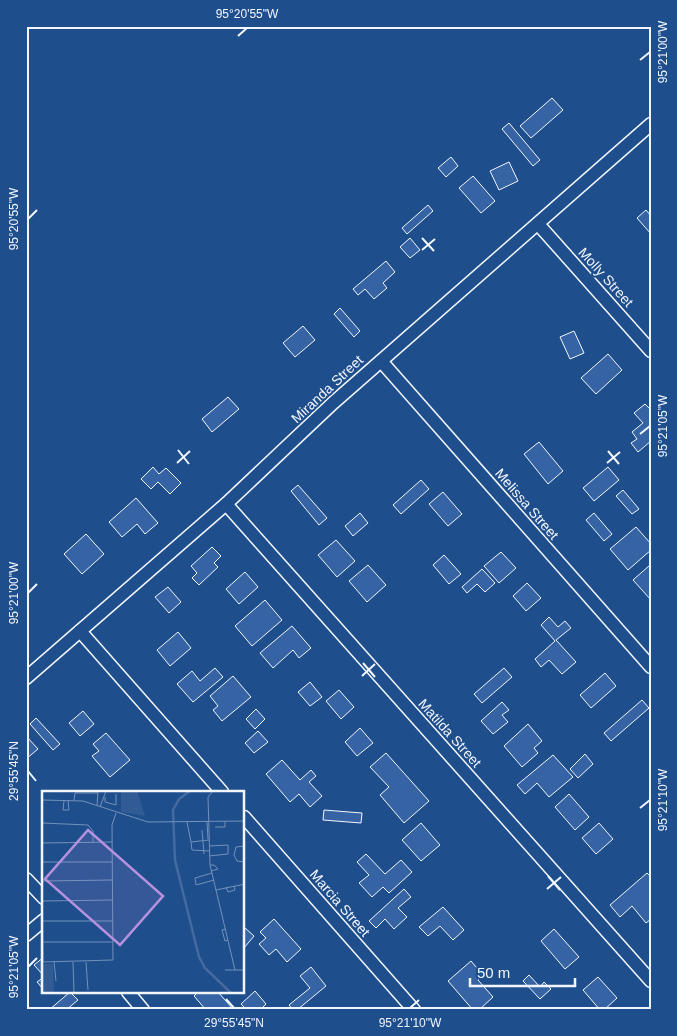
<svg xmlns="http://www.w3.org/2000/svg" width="677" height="1036" viewBox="0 0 677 1036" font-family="Helvetica,sans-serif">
	<rect width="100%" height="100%" fill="#1f4e8c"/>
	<g fill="#3563a3" stroke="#f2f6ff">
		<polygon points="552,98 563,110 531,138 520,126"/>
		<polygon points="509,123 540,160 533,166 502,129"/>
		<polygon points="451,157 458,166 446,177 438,168"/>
		<polygon points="509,162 518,181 499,190 490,171"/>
		<polygon points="473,176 495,201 481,213 459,188"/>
		<polygon points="428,205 433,211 407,234 402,228"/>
		<polygon points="646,210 651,216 651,234 637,218"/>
		<polygon points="410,238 420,250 410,258 400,247"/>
		<polygon points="386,261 395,272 383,283 387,288 374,299 365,289 358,295 353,289"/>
		<polygon points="340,308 360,331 354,337 334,314"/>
		<polygon points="303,326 315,340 295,357 283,343"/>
		<polygon points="574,331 584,353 570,359 560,337"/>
		<polygon points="608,354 622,370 596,394 581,378"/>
		<polygon points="228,397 239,409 212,432 202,419"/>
		<polygon points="645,404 651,410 651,441 638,452 631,443 637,439 632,432 643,423 634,413"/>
		<polygon points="539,442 563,471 548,484 524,454"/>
		<polygon points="153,467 159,474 166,468 181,483 170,494 158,482 151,489 141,479"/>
		<polygon points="608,467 619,480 594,501 583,488"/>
		<polygon points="421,480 429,489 401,514 393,505"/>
		<polygon points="298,485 327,518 319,525 291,491"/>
		<polygon points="623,490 639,509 632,514 616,496"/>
		<polygon points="443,492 462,514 448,526 429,504"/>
		<polygon points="136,498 158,523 145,534 137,524 122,537 109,522"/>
		<polygon points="360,513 368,523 353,536 345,526"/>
		<polygon points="594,513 612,534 604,541 586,520"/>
		<polygon points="636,527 651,544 651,550 628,570 610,549"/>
		<polygon points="86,534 104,554 82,574 64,554"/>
		<polygon points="336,540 355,561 337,577 318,555"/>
		<polygon points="212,547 221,556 214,563 218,567 199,585 192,578 197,573 191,566"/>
		<polygon points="501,552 516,568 499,583 484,566"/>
		<polygon points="444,555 461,574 449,584 433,565"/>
		<polygon points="368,565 386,585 367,602 349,581"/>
		<polygon points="650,565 651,565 651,600 633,580"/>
		<polygon points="482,569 495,583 485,592 477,584 467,593 462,587"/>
		<polygon points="245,572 258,587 239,604 226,589"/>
		<polygon points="527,583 541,598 526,611 513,596"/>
		<polygon points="168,587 181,602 169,613 155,597"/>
		<polygon points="265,600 282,620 252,646 235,626"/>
		<polygon points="549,617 558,627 565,621 571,628 556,640 576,662 562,674 549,660 541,667 535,659 555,641 541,625"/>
		<polygon points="292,626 311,648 299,658 293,650 273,668 260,653"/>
		<polygon points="178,632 191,648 170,666 157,650"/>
		<polygon points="215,668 223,677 193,702 177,684 192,671 200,681"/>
		<polygon points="504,668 512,677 482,703 474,694"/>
		<polygon points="605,673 616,686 591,708 580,695"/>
		<polygon points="233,676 251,697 222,721 213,710 218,706 210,696"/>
		<polygon points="310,682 322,697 310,706 298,692"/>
		<polygon points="339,690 354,707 341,719 326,701"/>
		<polygon points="642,700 649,708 611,741 604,733"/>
		<polygon points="502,702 509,710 502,715 508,722 493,734 481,721"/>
		<polygon points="256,709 265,719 255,729 246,719"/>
		<polygon points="83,711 94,724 80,736 69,723"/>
		<polygon points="36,718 60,744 53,750 30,724"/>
		<polygon points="528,724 542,741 534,748 538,753 522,767 504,746"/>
		<polygon points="360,728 373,743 357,756 345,742"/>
		<polygon points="258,731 268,742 254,753 245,743"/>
		<polygon points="106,733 130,760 110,777 92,756 99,751 93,744"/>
		<polygon points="26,736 38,749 26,759"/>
		<polygon points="386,753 429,801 404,823 380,795 389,787 370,767"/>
		<polygon points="585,754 593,764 578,778 570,769"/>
		<polygon points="553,755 573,777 549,797 537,783 525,794 517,785"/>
		<polygon points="282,760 300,780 311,770 316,776 309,782 322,796 310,807 299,794 290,802 266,774"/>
		<polygon points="569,794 589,817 575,830 555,807"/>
		<polygon points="324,810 362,813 361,823 323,820"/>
		<polygon points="421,823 440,845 421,861 402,840"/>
		<polygon points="599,823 613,839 596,854 582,838"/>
		<polygon points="366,854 385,874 401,860 412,872 389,893 383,887 372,897 359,883 369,875 357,862"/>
		<polygon points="647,873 651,877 651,919 646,923 632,906 620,917 610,905"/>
		<polygon points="404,889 411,897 398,908 407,917 394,929 385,919 376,928 369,921"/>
		<polygon points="443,907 464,930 453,940 440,926 428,936 419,927"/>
		<polygon points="274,919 301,949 287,962 276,949 269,955 259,944 266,938 260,932"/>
		<polygon points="244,927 254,936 244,948"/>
		<polygon points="554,929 579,957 565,969 541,941"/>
		<polygon points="44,957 44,976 34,965"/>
		<polygon points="471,961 483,975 478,980 493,997 479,1010 473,1010 448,981"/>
		<polygon points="311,967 326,986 297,1010 293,1010 289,1005 310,988 300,976"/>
		<polygon points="529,975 540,987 544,982 551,989 540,999 523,981"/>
		<polygon points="44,977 44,990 37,982"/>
		<polygon points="598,977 617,998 604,1010 600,1010 583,990"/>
		<polygon points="255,991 266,1004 260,1010 247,1010 241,1004"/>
		<polygon points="70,992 78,1000 66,1010 49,1010"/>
		<polygon points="198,992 218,992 233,1009 206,1010 194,996"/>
	</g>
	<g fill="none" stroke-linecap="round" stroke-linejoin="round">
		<g stroke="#f2f6ff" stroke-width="15">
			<g id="minor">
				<polyline points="538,224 651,351"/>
				<polyline points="381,361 651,667"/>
				<polyline points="226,504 651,981"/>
				<polyline points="80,631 222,792"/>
				<polyline points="26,678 226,504 333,403 651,124"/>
				<polyline points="244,817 414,1010"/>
				<polyline points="26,879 44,898"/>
				<polyline points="26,935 44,920"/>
				<polyline points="128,992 143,1010"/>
			</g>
		</g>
		<use href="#minor" stroke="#1f4e8c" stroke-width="12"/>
	</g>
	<path fill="none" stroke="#f2f6ff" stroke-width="2" d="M238,36L247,28M640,60L650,52M28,219L37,210M422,238L434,251M422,250L435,239M640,434L650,426M178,450L189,464M608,451L619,464M177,463L190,451M607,463L620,452M28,593L37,584M363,663L375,677M362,676L375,664M28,771L36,781M640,808L650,800M548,876L560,890M547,889L561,877M28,967L37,958M226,999L234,1008M410,1008L419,1000"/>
	<g text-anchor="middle" stroke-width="4" stroke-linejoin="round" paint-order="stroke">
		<g font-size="14" fill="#f2f6ff" stroke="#1f4e8c">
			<text transform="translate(606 277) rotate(48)" y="5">Molly Street</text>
			<text transform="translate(327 389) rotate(-43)" y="5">Miranda Street</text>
			<text transform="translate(527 504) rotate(49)" y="5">Melissa Street</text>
			<text transform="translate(450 733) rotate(48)" y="5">Matilda Street</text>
			<text transform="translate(340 903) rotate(49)" y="5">Marcia Street</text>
		</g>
	</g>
	<g transform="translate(42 791)">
		<rect width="202" height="202" fill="#1f4e8c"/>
		<path d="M79,0H95L103,25L79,21ZM0,173H11L12,202H0Z" fill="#305b95"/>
		<path fill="none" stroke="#446ba0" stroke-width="2.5" d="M148,0L137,8L131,19L133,69L157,166L163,177L189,202"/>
		<path fill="none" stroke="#7391ba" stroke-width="1" d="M171,0L166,6L168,74L193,179M63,6V11L74,14V3M0,9L41,10L106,31L203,30M32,9L33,2H56M22,10L21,19H27L26,10M55,15L56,0M58,16L64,0M145,31L149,51L167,49M165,31L166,48M0,32L46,34L51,40V51M173,36H183V30M160,39L162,63M149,51L150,59L167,60M0,52L70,51M167,55L186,54V63L167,65M203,55L194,56L192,64L195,70L203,71M0,71H70M168,74H172L176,78L169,80M170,82L153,87L154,94L172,89M0,84L1,171M0,90L70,89M184,96L186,101L193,99L192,95M174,99L203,93M0,110L71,109M0,130H71M184,138L180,139L183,150L186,149M1,151H71M0,171L71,169L70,34L74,22M12,171L14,190M31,171L32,202M44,171L46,199M183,179H203"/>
		<path fill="#b691df" fill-opacity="0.15" stroke="#b691df" stroke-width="2.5" d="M46,39L121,105L78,154L3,88Z"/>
		<rect width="202" height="202" fill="none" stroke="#f2f6ff" stroke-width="2.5"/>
	</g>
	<rect width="677" height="1036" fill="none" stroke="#1f4e8c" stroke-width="55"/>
	<path d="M470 978v8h105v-8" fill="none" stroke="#f2f6ff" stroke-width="2.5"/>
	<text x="477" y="978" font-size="15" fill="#f2f6ff" stroke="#1f4e8c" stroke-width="4" paint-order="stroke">50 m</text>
	<rect x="28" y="28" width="622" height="980" fill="none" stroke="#f2f6ff" stroke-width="2"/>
	<g font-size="12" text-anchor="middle" fill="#f2f6ff">
		<text x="247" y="18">95°20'55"W</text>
		<text transform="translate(663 52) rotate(-90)" y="4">95°21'00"W</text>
		<text transform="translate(14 219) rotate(-90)" y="4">95°20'55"W</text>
		<text transform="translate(663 426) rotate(-90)" y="4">95°21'05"W</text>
		<text transform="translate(14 593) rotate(-90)" y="4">95°21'00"W</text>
		<text transform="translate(14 771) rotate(-90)" y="4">29°55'45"N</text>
		<text transform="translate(663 800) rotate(-90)" y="4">95°21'10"W</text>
		<text transform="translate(14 967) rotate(-90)" y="4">95°21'05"W</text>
		<text x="234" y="1027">29°55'45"N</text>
		<text x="410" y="1027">95°21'10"W</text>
	</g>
</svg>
